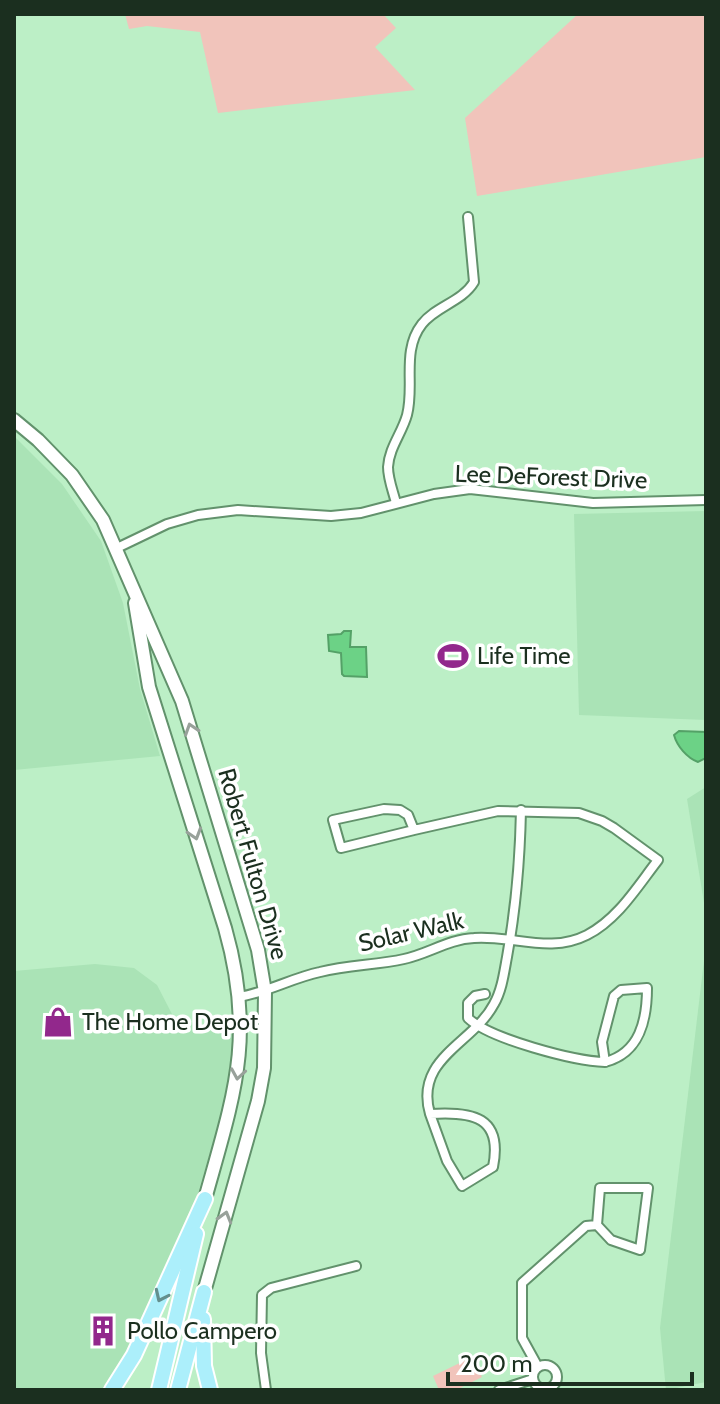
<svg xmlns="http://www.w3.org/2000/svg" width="720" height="1404" viewBox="0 0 720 1404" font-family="Cabin,sans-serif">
	<rect width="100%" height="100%" fill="#bcefc6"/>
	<g fill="#aae3b6">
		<polygon points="14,436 62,484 101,541 123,603 140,689 160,756 14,770"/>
		<polygon points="706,511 706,720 579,715 574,514"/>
		<polygon points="706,787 706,915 687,799"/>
		<polygon points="706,944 706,1382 666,1390 660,1328"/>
		<polygon points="95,964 134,968 157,985 173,1016 197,1024 234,1027 232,1067 226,1099 196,1200 128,1353 110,1382 103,1390 14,1390 14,971"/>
	</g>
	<g fill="#f1c4bb">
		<polygon points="125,14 383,14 396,28 375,47 415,90 218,113 200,32 147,26 129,29"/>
		<polygon points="578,14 706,14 706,157 477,196 465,118"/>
		<polygon points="472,1357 482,1377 456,1390 439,1390 433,1376"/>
	</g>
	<g fill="#6cd286" stroke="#54a167" stroke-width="2">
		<polygon points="344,631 351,631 350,647 366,647 367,677 344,676 342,674 341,653 329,651 328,635 341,634"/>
		<path d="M679,731L706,732V758L698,762C687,758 677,746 674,735Z"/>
	</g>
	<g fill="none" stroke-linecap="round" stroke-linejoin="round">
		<g stroke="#62926c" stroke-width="12">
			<g id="street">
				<path d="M396,503C393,491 388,479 388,467C389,448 402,433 407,415C415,385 401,351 422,324C436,306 462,302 474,282L468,217"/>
				<polyline points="117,548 167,524 198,515 238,510 331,516 361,513 434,494 470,489 593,503 706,500"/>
				<path d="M485,994L475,996L468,1003V1018C490,1039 574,1061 605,1062L602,1042L614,996L621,990L647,988C647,1020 640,1053 605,1062"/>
				<path d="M239,997C268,992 292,978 320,972C348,965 377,965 404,959C428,954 449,939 474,938C513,935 550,954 587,935C618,919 637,887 658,860L614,828L602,821L579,813L498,811L414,830L408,815L400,810L384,809L333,820L341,848L414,830"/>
				<path d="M430,1114L447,1161L462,1186L493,1167C503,1117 473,1111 430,1114C414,1058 473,1044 494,1004C502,990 504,973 507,957C516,908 520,860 521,810"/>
				<circle cx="545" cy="1377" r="12"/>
				<polyline points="538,1367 522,1338 522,1283 586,1226 597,1225 611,1240 640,1250 648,1188 600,1188 597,1225"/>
				<polyline points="266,1390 261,1353 262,1295 271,1288 356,1266"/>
				<polyline points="499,1390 533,1379"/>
			</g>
		</g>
		<g stroke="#62926c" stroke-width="16">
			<g id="secondary">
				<polyline points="14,420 38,440 72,475 103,520 182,701 258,950 265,992 264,1068 258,1101 204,1292"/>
				<path d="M135,603L149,687L225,928C256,1037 234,1095 205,1199"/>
			</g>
		</g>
		<g stroke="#fff" stroke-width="18">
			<g id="primary">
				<polyline points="203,1319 204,1366 210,1390"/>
				<polyline points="112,1390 134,1355 205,1199"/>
				<polyline points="159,1390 196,1234"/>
				<polyline points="178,1390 204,1292"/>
			</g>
		</g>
		<use href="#street" stroke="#fff" stroke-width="8"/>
		<use href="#secondary" stroke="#fff" stroke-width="12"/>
		<use href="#primary" stroke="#aceffb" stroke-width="14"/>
	</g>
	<defs><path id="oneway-chevron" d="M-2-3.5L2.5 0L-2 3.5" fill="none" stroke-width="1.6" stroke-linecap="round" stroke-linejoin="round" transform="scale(2)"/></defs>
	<g stroke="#98a19a">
		<use href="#oneway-chevron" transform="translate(191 729) rotate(-108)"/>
		<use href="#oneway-chevron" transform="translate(195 834) rotate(73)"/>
		<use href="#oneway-chevron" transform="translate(238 1074) rotate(99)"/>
		<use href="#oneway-chevron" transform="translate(225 1217) rotate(-74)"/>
	</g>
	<use stroke="#648f8d" href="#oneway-chevron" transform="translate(161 1296) rotate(115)"/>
	<defs>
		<g id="stadium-bare" transform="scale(2.4)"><path d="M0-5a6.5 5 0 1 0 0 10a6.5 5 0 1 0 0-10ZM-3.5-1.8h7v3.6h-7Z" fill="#92288c" stroke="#fff" stroke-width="2.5" paint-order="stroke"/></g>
		<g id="shop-bare" transform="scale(2.4)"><path d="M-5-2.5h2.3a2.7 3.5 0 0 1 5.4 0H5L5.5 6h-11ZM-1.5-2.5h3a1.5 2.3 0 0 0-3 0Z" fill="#92288c" stroke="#fff" stroke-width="2.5" paint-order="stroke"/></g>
		<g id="building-bare" transform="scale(2.4)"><path d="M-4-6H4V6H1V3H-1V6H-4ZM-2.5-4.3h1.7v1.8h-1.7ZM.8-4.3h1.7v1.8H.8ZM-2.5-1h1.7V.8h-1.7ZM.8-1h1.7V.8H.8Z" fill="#92288c" stroke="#fff" stroke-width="2.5" paint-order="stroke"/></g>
	</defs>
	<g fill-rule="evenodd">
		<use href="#stadium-bare" x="453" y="656"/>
		<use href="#shop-bare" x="58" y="1022"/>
		<use href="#building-bare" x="103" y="1331"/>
	</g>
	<g text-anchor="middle" stroke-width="7" stroke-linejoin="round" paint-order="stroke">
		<g font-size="24" fill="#1b2f1f" stroke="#fff">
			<text transform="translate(551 477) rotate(2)" y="8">Lee DeForest Drive</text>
			<text transform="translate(253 864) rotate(74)" y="8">Robert Fulton Drive</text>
			<text transform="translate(411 932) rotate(-13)" y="8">Solar Walk</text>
		</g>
		<g font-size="24" fill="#1b2f1f" stroke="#fff" text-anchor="start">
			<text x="477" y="664">Life Time</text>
			<text x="82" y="1030">The Home Depot</text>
			<text x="127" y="1339">Pollo Campero</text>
		</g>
	</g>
	<rect width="720" height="1404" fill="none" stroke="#1b2f1f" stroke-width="32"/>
	<path d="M448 1372v12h244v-12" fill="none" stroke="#1b2f1f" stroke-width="4"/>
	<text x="460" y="1372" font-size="24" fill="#1b2f1f" stroke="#ffffff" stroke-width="6" paint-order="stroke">200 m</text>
</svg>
